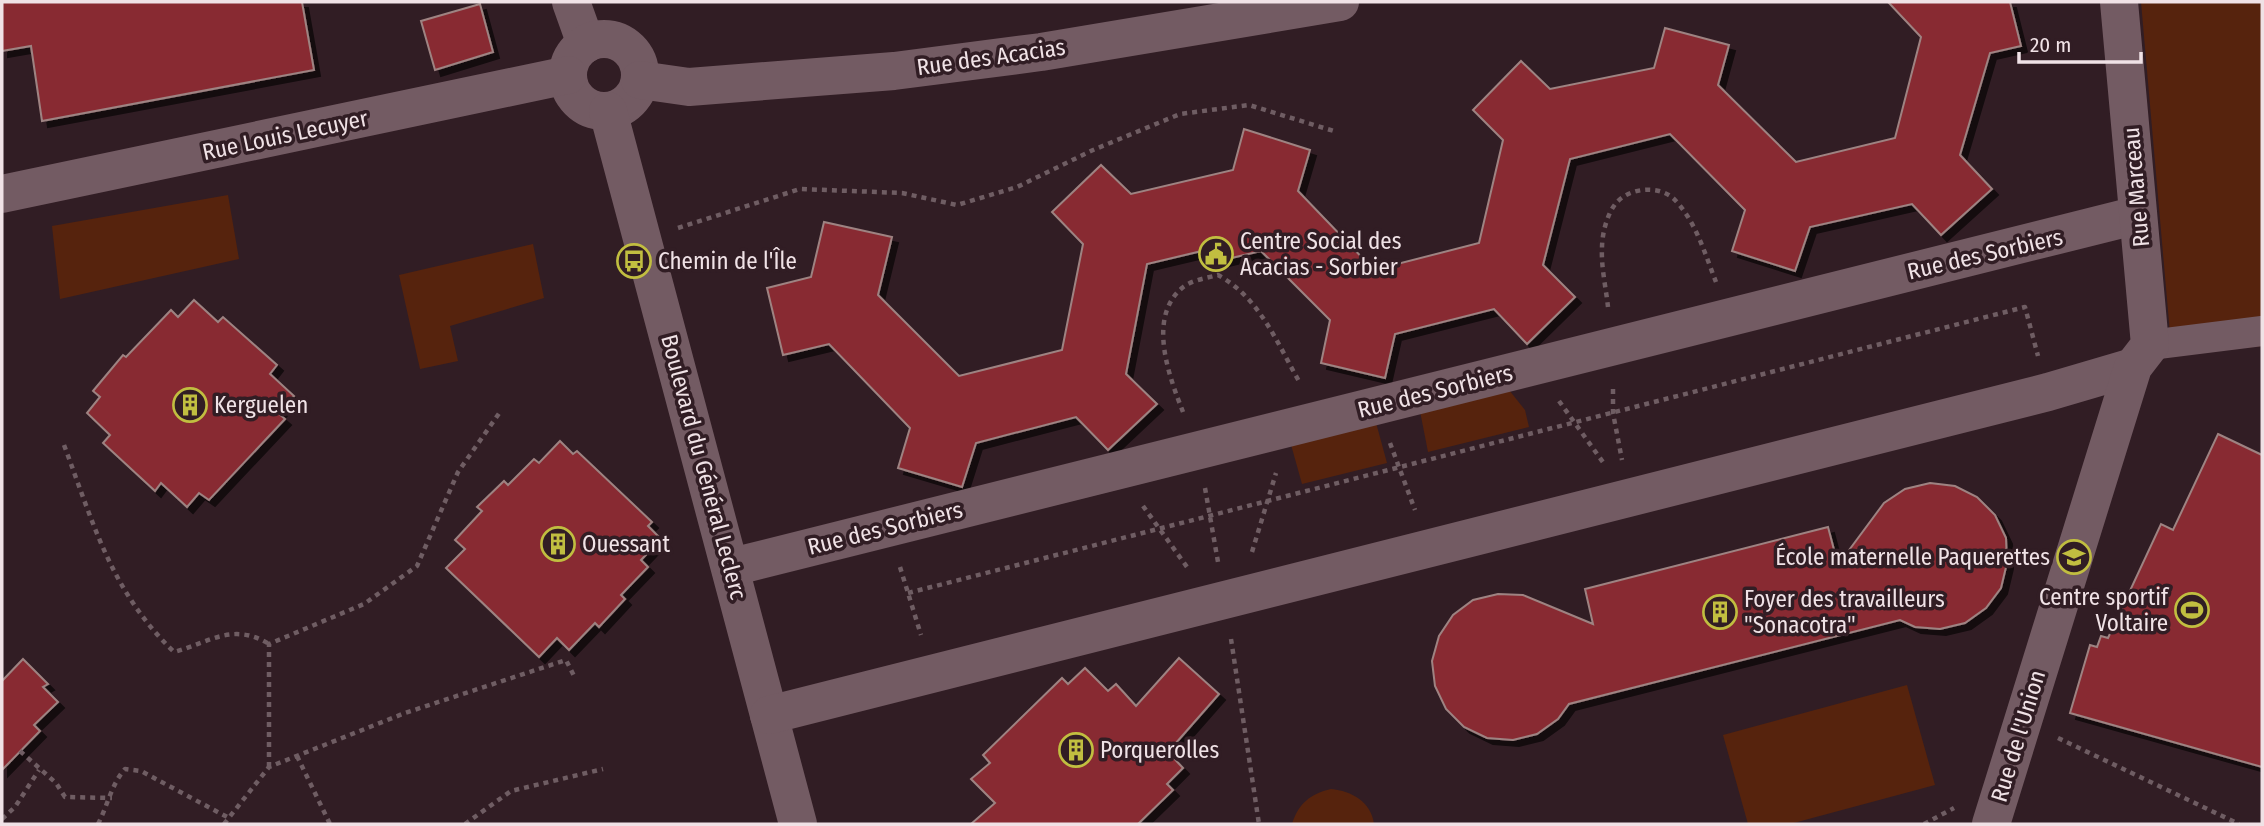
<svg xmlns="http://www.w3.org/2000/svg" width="2264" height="826" viewBox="0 0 2264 826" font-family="'Fira Sans Condensed',sans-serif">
	<defs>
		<filter id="shadow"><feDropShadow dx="6" dy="6" stdDeviation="0" flood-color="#0009"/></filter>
	</defs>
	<rect width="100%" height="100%" fill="#311d24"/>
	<g fill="#56230d">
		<polygon points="2141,2 2262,2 2262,346 2172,356"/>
		<polygon points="228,195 239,259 60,299 52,226"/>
		<polygon points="533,244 544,298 450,326 458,361 420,369 399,275"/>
		<polygon points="1505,385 1525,410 1529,427 1428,452 1419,406"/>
		<polygon points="1375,419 1387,463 1302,484 1290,441"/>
		<polygon points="1907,685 1935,785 1790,824 1748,824 1723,735"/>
		<path d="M1331,789C1352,791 1371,802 1374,824H1292C1298,804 1310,794 1331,789Z"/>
	</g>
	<g fill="#882c33" stroke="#9e8382" stroke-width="2" filter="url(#shadow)">
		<polygon points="2,2 302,2 314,70 42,121 31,46 2,51"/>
		<polygon points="1888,2 2010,2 2021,46 1990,53 1960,155 1992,189 1941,235 1912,204 1810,227 1795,271 1732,251 1745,210 1670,134 1570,159 1543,265 1575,297 1527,344 1494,309 1395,334 1385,378 1321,363 1330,320 1261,251 1210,263 1206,250 1147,264 1126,374 1157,404 1108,450 1076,417 976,443 962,487 898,468 910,428 829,344 783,355 767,288 811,277 824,222 892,237 878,295 959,376 1062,350 1083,244 1052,212 1101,165 1131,194 1233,170 1244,129 1310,150 1298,191 1374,270 1479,243 1503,140 1473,110 1521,61 1550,89 1654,68 1665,28 1729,45 1718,85 1796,162 1895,138 1921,37"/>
		<polygon points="480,4 493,52 435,70 421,21"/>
		<polygon points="194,300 218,322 223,317 277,365 270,374 294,396 278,413 285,419 209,500 199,493 187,507 161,483 155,491 103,443 110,435 87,413 100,397 93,391 123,355 126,357 171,310 178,317"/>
		<polygon points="2218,434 2262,455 2262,767 2070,713 2090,645 2097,647 2101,636 2108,638 2161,524 2173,530"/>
		<polygon points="560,441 573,454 577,451 652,522 648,526 661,539 641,560 648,567 621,595 625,599 599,627 595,623 569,650 557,638 539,657 446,568 465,549 455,540 482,511 477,507 504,481 508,485 534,459 539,463"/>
		<polygon points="1930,483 1955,486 1977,497 1995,515 2006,538 2007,563 2001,588 1986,608 1965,623 1940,629 1915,627 1900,620 1569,704 1558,719 1537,734 1513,740 1487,738 1464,727 1446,709 1435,686 1432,661 1439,636 1453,615 1473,600 1498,594 1523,595 1593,624 1585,589 1828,527 1838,565 1884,503 1905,489"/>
		<polygon points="1179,658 1219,694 1168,752 1183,768 1167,784 1173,790 1138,824 971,824 995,803 971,779 990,763 983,755 1062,678 1068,684 1085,668 1108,691 1116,684 1136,706"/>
		<polygon points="23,659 48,684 43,687 58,702 34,725 40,731 2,770 2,681"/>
	</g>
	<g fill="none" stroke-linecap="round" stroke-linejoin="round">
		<g stroke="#6f5d63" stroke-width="4.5" stroke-dasharray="5 5" stroke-linecap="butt">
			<polyline points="678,228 800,189 902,193 957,205 1017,187 1093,150 1180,114 1249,105 1337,132"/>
			<path d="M1608,307C1606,288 1601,267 1602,248C1602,234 1607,213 1617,202C1631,187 1661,185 1675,200C1696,222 1705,254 1716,282"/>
			<polyline points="1613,389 1613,413 1622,460"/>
			<polyline points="1559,401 1605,465"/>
			<path d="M1183,412C1169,376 1147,318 1182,288C1191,280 1207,278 1218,275C1260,298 1277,343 1300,383"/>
			<polyline points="1390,443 1415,510"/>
			<path d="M64,445C94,525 111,591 174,652C210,642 233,622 269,644"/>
			<polyline points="1205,488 1218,562"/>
			<polyline points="1143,506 1187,567"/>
			<polyline points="1252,552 1276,473"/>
			<polyline points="900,567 921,635"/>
			<polyline points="908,593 2025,307 2038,356"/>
			<polyline points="1231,639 1259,824"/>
			<polyline points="2058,738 2239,824"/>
			<polyline points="20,751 56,783 65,797 112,798"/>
			<polyline points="297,756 330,824"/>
			<polyline points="269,767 269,644 364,604 417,566 458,472 500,412"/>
			<polyline points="2,819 15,807 39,770"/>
			<path d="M98,824C107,807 112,783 125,769L141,771L229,818"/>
			<polyline points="224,824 269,767 405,713 566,660 574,676"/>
			<polyline points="465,824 511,791 603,769"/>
			<polyline points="1924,824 1954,808"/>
		</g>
		<polyline stroke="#735b63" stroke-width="30" points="2150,345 2262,331"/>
		<g stroke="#735b63" stroke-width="38">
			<polyline points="571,2 586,44"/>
			<circle cx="604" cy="75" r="36"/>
			<polyline points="640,80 689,87 894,71 1041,52 1340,2"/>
			<polyline points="608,111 798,824"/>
			<polyline points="2,194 568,75"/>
			<polyline points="732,567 2138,215"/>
			<polyline points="769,715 2048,392 2133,367"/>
			<polyline points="1991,824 2133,367 2150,345 2119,2"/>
		</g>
	</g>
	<defs>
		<g id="civic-ring" transform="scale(1.75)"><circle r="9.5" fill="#311d24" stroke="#c1be40" stroke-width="1.5"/><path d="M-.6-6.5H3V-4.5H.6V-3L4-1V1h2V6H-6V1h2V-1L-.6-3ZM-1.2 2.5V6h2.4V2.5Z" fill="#c1be40"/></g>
		<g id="bus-ring" transform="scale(1.75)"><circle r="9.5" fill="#311d24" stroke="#c1be40" stroke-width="1.5"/><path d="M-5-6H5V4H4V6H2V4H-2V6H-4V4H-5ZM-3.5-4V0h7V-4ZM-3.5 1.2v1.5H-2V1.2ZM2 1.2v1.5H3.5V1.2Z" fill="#c1be40"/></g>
		<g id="building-ring" transform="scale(1.75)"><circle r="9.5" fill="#311d24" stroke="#c1be40" stroke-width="1.5"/><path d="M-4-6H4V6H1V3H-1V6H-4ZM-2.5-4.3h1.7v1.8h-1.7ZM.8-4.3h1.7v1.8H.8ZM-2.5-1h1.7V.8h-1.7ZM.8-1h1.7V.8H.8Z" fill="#c1be40"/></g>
		<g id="school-ring" transform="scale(1.75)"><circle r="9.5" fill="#311d24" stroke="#c1be40" stroke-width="1.5"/><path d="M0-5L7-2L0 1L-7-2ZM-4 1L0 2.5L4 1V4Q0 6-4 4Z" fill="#c1be40"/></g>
		<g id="stadium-ring" transform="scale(1.75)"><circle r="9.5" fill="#311d24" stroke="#c1be40" stroke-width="1.5"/><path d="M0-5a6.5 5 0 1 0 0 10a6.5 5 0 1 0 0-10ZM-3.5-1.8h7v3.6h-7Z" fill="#c1be40"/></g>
	</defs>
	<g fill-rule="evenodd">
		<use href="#civic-ring" x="1216" y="254"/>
		<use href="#bus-ring" x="634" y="261"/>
		<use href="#building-ring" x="190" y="405"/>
		<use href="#building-ring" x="558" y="544"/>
		<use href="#school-ring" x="2074" y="557"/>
		<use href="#stadium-ring" x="2192" y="610"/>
		<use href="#building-ring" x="1720" y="612"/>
		<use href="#building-ring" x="1076" y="750"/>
	</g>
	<g text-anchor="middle" stroke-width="7" stroke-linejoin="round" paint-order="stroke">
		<g font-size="23" fill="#f0e2e6" stroke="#311d24">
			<text transform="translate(991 57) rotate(-8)" y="8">Rue des Acacias</text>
			<text transform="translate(285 135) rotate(-12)" y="8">Rue Louis Lecuyer</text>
			<text transform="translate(2136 187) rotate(-95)" y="8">Rue Marceau</text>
			<text transform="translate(1985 254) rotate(-13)" y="8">Rue des Sorbiers</text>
			<text transform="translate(1435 391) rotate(-14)" y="8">Rue des Sorbiers</text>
			<text transform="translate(704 467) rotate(75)" y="8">Boulevard du Général Leclerc</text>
			<text transform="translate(885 528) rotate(-14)" y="8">Rue des Sorbiers</text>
			<text transform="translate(2018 736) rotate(-73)" y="8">Rue de l'Union</text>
		</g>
		<g font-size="23" fill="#f0e2e6" stroke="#311d24" text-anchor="start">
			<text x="1240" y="249">Centre Social des<tspan x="1240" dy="26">Acacias - Sorbier</tspan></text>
			<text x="658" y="269">Chemin de l'Île</text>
			<text x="214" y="413">Kerguelen</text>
			<text x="582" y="552">Ouessant</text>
			<text x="2050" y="565" text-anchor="end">École maternelle Paquerettes</text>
			<text x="2168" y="605" text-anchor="end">Centre sportif<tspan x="2168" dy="26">Voltaire</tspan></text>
			<text x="1744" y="607">Foyer des travailleurs<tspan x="1744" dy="26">"Sonacotra"</tspan></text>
			<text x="1100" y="758">Porquerolles</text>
		</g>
	</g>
	<rect width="2264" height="826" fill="none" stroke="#f0e2e6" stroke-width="7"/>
	<path d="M2019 52v10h122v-10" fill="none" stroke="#f0e2e6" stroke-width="3.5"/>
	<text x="2030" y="52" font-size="21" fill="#f0e2e6" stroke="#311d24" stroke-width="5" paint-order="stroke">20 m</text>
</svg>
